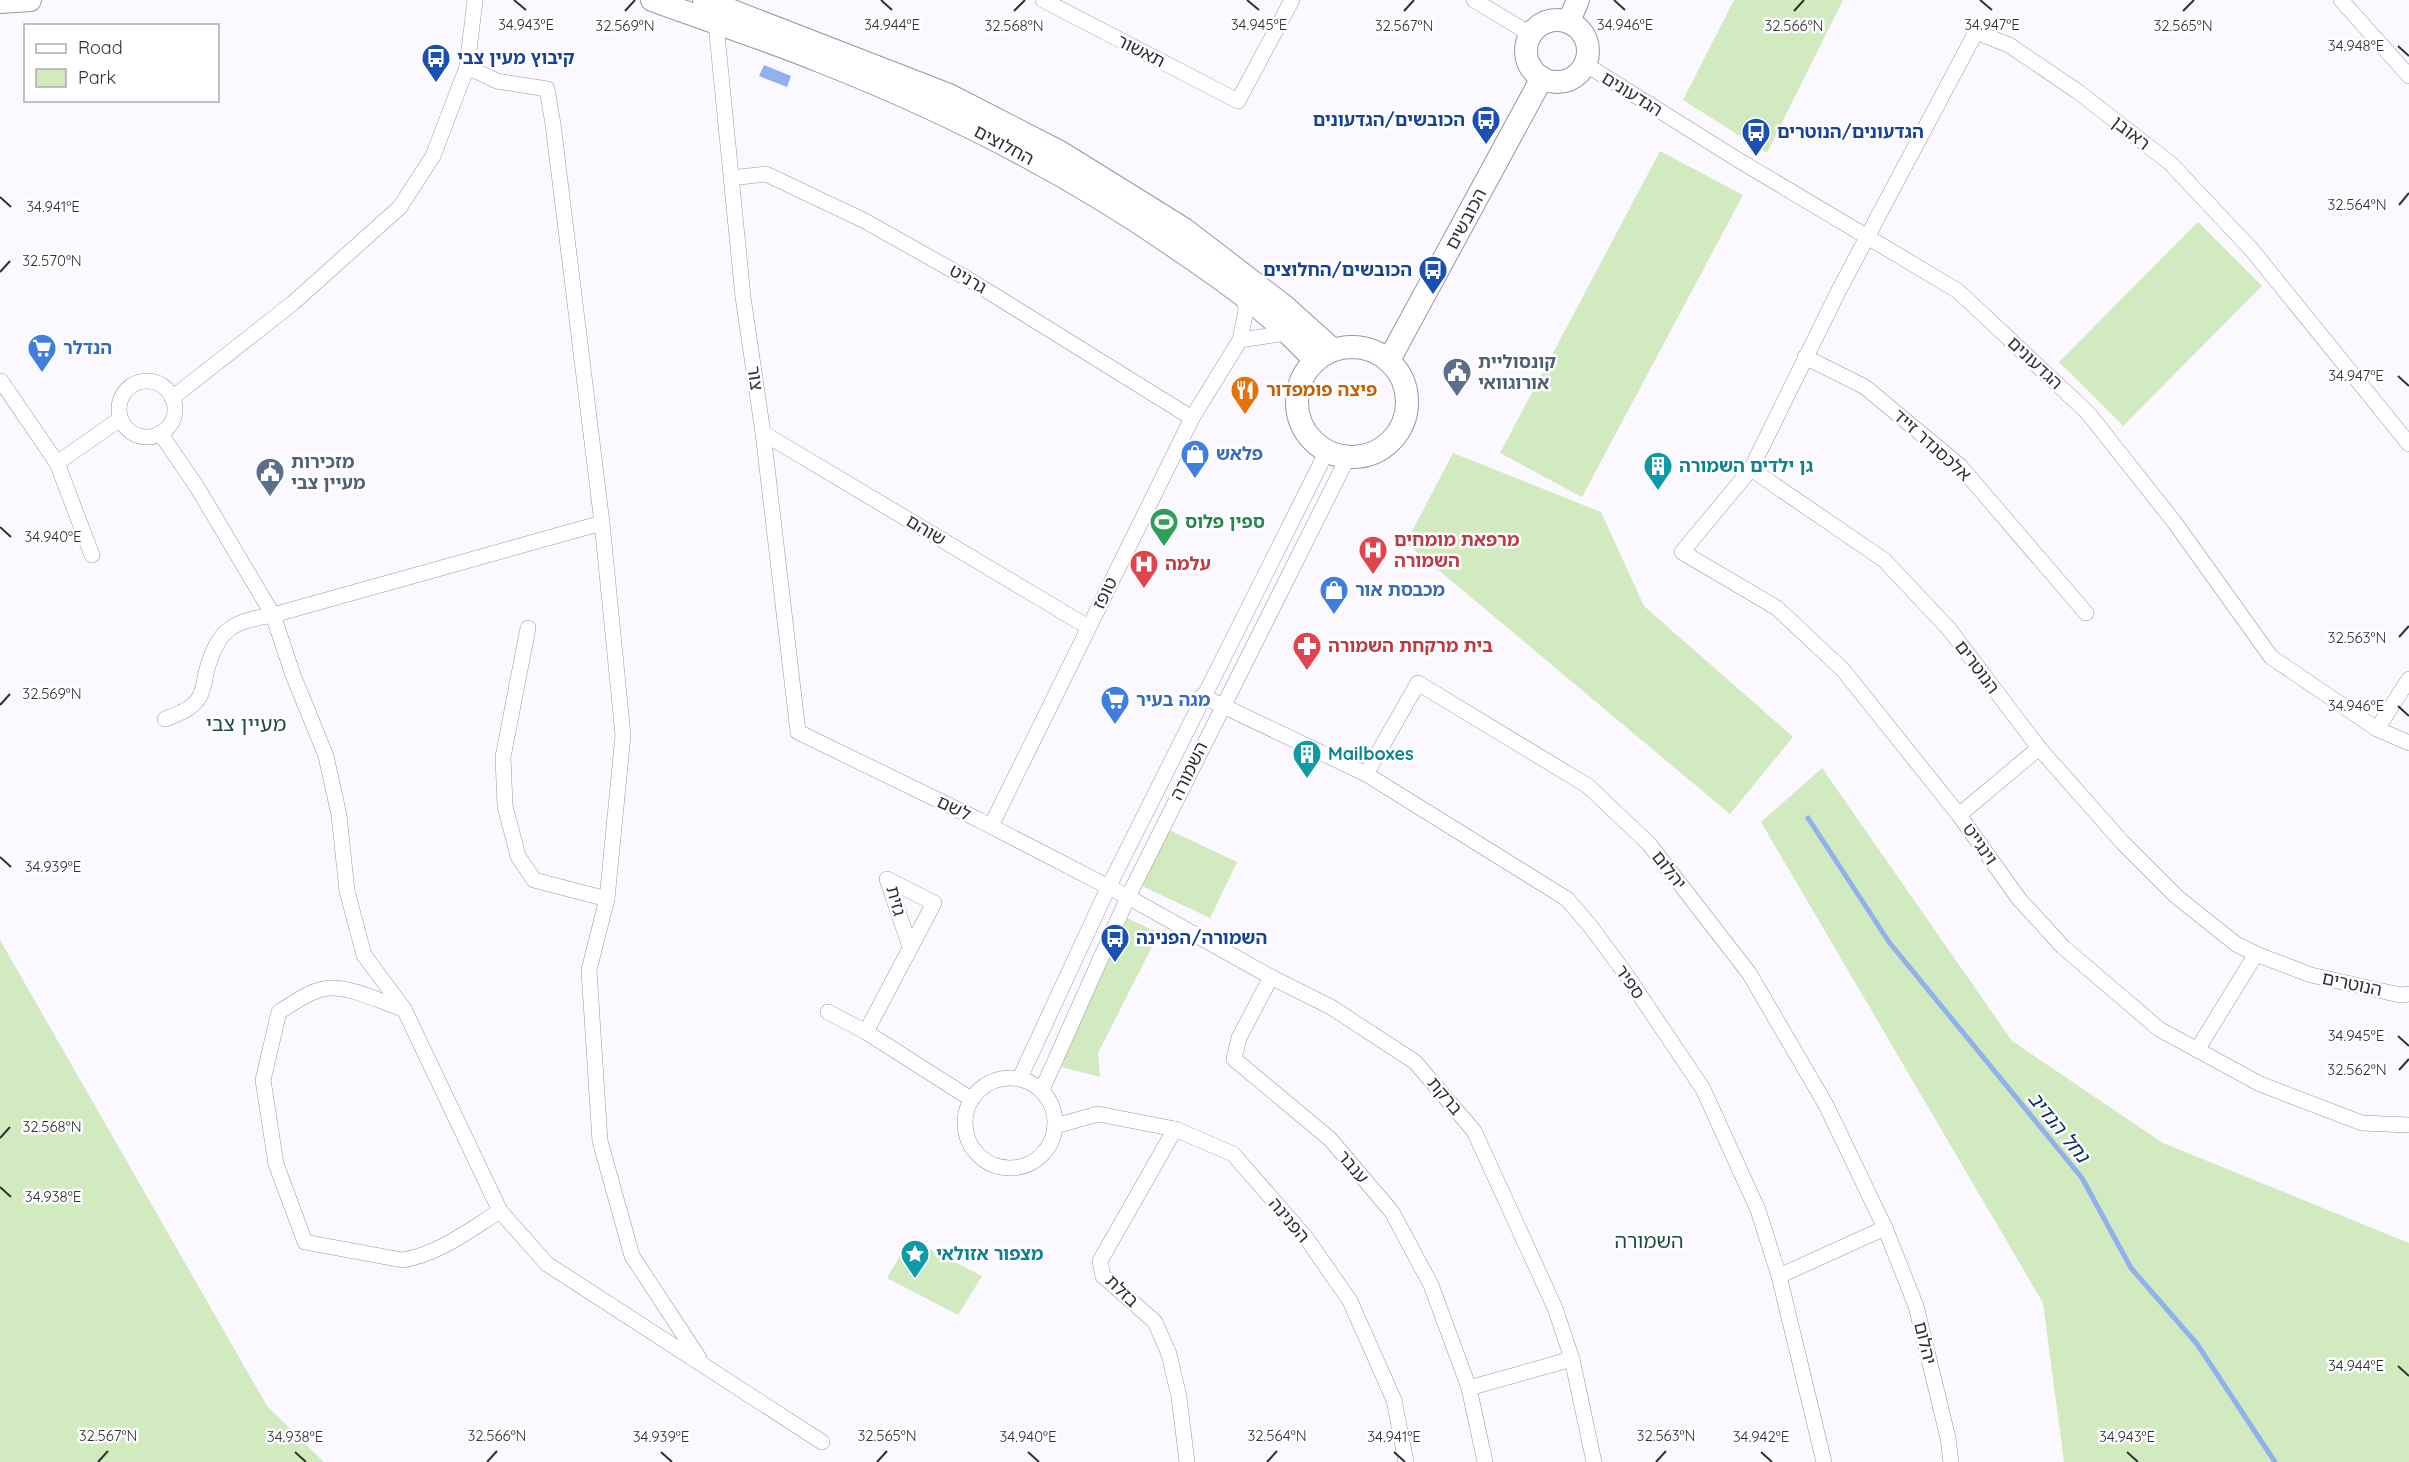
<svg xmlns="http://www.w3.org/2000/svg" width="2409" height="1462" viewBox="0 0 2409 1462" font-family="Quicksand,'Noto Sans Hebrew',sans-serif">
	<rect width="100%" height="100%" fill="#fbf8ff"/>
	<g fill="#d2eac0">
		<polygon points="1734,0 1843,0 1767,153 1683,100"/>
		<polygon points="1660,151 1743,195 1582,497 1500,453"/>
		<polygon points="2198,222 2262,286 2123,426 2059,362"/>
		<polygon points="1453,453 1601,512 1644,606 1793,737 1730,814 1406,543"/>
		<polygon points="1822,768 2012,1041 2163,1143 2409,1243 2409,1462 2064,1462 2043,1303 1761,822"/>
		<polygon points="1167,829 1237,862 1210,918 1140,885"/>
		<polygon points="1127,918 1159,933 1098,1053 1100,1077 1053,1065"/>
		<polygon points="0,940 267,1406 324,1462 0,1462"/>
		<polygon points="910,1239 982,1276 958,1315 887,1278"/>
	</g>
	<polygon fill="#92b1ec" points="764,65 791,76 787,87 759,76"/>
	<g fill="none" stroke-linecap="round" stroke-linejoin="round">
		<polyline stroke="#92b1ec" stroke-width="5" points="1808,818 1889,942 2082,1178 2131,1268 2197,1344 2275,1462"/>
		<g stroke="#9c95a5" stroke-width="16">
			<g id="street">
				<polyline points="1043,0 1238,101 1292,0"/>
				<polyline points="1474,0 1530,34"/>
				<polyline points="2341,0 2409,76"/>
				<polyline points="716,24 743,297 763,433 798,732 979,820 1128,897 1271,977 1331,1007 1415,1062 1474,1131 1555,1308 1572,1359 1594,1462"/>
				<polyline points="1585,64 1735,158 1958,291 2088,413 2175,523 2271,657 2377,729 2409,743"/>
				<polyline points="467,67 497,81 547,89 553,124 602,523 623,735 607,899 534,880 518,856 505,806 503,757 528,628"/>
				<polyline points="731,178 766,174 865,221 968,279 1192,418"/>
				<polyline points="1240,340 1287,333"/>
				<polyline points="1805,357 1865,387 1960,466 2086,613"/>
				<polyline points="1,381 57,463 92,555"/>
				<circle cx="147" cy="409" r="28"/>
				<polyline points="172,398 293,303 400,207 433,156 467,67 475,0"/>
				<polyline points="160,433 197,487 273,615 293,675 326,756 339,815 347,891 364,955 404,1009 500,1211 547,1264 822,1442"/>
				<polyline points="763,433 1088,627"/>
				<polyline points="2409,444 2251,249 2170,163 2077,91 2009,45 1976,32 1839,290 1751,469 1682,552 1777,608 1843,670 1959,815 2019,899 2063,947 2159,1029 2260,1084 2362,1123 2409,1125"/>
				<polyline points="57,463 120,419"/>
				<polyline points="1751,469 1884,560 1949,629 2039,748 2123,843 2177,897 2236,944 2256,954 2311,975 2400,995 2409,994"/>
				<polyline points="1202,696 1366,774 1567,899 1591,927 1625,973 1703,1089 1758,1210 1779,1276 1824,1462"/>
				<path d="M165,719C178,714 193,709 200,696C204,688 205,677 207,669C219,628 232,622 273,615L602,523"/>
				<polyline points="2377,729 2409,679"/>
				<polyline points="1366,774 1418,683 1588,786 1649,844 1749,973 1826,1105 1885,1228 1916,1306 1948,1438 1951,1462"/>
				<polyline points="1959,815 2039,748"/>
				<polyline points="991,826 1192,418 1240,340 1246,310 1244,295"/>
				<polyline points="607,899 589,970 600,1141 632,1256 699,1358"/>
				<polyline points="1271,977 1239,1038 1234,1059 1330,1139 1392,1212 1431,1285 1469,1388 1485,1462"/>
				<path d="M404,1009C381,1002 355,988 331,988C313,988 294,1003 279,1012L263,1080L276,1164L305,1242L402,1260C438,1255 469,1230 500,1211"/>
				<polyline points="828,1012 866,1032 971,1099"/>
				<polyline points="866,1032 934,903 887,879 910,947"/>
				<polyline points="2197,1050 2256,954"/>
				<circle cx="1010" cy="1123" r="45"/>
				<polyline points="1020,1078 1109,886 1327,451"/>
				<polyline points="1042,1090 1128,897 1348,457"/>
				<polyline points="1055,1126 1098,1114 1175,1129 1233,1154 1307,1239 1350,1301 1394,1400 1406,1462"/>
				<polyline points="1175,1129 1100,1261 1103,1276 1155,1322 1169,1354 1179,1397 1187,1462"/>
				<polyline points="1779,1276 1885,1228"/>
				<polyline points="1469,1388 1572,1359"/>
			</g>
		</g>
		<g stroke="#9c95a5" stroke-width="24">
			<g id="secondary">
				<path d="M652,0C709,21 766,39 822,62C949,112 1071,174 1182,252C1229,284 1277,318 1315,361"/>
				<polyline points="704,0 949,95 1060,152 1184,229 1283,305 1333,350"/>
				<polyline points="0,2 30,0"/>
				<circle cx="1557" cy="51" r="31"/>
				<polyline points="1569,21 1578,0"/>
				<circle cx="1352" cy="402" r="55"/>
				<polyline points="1389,360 1542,78"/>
			</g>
		</g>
		<use href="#street" stroke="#fff" stroke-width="15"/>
		<use href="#secondary" stroke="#fff" stroke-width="22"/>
	</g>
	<path fill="none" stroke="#312e35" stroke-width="2" d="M514,0L526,10M881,0L892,10M1247,0L1259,10M1614,0L1625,10M1980,0L1992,10M625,11L635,0M1014,11L1025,0M1404,11L1414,0M1794,11L1804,0M2183,11L2194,0M2398,46L2409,56M0,197L11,207M2399,205L2409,193M0,272L10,261M2398,376L2409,386M0,527L11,537M2399,637L2409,626M0,705L10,694M2398,706L2409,716M0,857L11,867M2398,1036L2409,1046M2399,1070L2409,1059M0,1138L10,1127M0,1187L11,1197M2398,1366L2409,1376M295,1452L306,1462M661,1452L672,1462M1028,1452L1039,1462M1394,1452L1405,1462M1761,1452L1772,1462M2127,1452L2138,1462M98,1462L108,1451M487,1462L497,1451M877,1462L887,1451M1267,1462L1277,1451M1656,1462L1666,1451"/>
	<defs>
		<g id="bus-pin" transform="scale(1.5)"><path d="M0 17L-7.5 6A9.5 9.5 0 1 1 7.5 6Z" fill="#1a4fb4" stroke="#fff"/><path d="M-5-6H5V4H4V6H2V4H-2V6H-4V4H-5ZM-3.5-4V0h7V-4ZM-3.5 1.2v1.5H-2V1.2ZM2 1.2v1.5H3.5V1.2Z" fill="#fff"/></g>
		<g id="supermarket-pin" transform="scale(1.5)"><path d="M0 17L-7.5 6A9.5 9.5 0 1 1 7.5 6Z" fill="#3f7fe0" stroke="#fff"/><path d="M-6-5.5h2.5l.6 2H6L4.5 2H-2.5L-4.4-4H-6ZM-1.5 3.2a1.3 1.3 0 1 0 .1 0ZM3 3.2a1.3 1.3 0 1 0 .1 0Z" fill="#fff"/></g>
		<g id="civic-pin" transform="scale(1.5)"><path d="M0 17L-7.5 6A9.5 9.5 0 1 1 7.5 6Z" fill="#5c6f8a" stroke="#fff"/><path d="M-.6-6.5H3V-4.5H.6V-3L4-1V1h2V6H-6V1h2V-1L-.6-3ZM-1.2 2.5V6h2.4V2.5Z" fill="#fff"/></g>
		<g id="restaurant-pin" transform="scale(1.5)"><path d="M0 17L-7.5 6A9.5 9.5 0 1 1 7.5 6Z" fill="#e8710a" stroke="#fff"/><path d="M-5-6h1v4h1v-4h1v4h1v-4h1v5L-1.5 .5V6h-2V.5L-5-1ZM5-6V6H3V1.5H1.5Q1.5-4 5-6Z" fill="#fff"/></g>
		<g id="shop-pin" transform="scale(1.5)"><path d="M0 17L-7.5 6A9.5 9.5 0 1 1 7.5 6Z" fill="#3f7fe0" stroke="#fff"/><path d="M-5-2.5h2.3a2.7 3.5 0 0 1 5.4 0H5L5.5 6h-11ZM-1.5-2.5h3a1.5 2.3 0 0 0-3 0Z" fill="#fff"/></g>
		<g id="building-pin" transform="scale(1.5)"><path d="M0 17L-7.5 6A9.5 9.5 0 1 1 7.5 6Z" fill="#0f9aa8" stroke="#fff"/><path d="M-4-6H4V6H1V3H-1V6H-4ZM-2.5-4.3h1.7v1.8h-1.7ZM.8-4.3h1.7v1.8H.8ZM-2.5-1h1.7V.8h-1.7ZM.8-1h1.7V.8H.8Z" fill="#fff"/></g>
		<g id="stadium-pin" transform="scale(1.5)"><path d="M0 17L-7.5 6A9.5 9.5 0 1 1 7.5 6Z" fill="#2e9e5b" stroke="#fff"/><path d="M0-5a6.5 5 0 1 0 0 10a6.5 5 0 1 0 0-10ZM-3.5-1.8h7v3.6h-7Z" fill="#fff"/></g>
		<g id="hospital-pin" transform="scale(1.5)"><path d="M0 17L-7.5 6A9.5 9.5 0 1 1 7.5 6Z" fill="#e0444e" stroke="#fff"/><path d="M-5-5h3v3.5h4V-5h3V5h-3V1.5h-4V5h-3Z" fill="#fff"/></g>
		<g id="pharmacy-pin" transform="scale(1.5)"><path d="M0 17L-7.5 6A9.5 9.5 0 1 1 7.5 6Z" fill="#e0444e" stroke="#fff"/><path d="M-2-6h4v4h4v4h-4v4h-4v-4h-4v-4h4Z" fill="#fff"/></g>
		<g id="sight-pin" transform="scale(1.5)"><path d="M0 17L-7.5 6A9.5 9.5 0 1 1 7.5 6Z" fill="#0f9aa8" stroke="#fff"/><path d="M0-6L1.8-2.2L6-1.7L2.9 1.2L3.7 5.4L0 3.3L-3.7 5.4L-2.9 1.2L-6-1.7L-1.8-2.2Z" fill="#fff"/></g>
	</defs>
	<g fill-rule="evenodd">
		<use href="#bus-pin" x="436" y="58"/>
		<use href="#bus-pin" x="1486" y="120"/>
		<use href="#bus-pin" x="1756" y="132"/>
		<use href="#bus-pin" x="1433" y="270"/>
		<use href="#supermarket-pin" x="42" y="348"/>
		<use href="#civic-pin" x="1457" y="372"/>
		<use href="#restaurant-pin" x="1245" y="390"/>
		<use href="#shop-pin" x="1195" y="454"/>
		<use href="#building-pin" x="1658" y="466"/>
		<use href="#civic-pin" x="270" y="472"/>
		<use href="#stadium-pin" x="1164" y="522"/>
		<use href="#hospital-pin" x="1373" y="550"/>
		<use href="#hospital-pin" x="1144" y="564"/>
		<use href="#shop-pin" x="1334" y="590"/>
		<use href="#pharmacy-pin" x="1307" y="646"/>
		<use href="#supermarket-pin" x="1115" y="700"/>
		<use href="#building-pin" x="1307" y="754"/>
		<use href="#bus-pin" x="1115" y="938"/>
		<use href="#sight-pin" x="915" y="1254"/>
	</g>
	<g text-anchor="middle" stroke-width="5" stroke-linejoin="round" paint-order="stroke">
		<g font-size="18" fill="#312e35" stroke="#fff">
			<text transform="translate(1141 51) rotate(27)" y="6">תאשור</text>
			<text transform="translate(1632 94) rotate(32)" y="6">הגדעונים</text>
			<text transform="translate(2131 133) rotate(38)" y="6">ראובן</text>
			<text transform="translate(1004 145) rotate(28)" y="6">החלוצים</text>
			<text transform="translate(1466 219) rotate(-62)" y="6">הכובשים</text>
			<text transform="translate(968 279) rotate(31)" y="6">גרניט</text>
			<text transform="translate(2035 363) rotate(43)" y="6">הגדעונים</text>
			<text transform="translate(755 378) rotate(82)" y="6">צור</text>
			<text transform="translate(1932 445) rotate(42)" y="6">אלכסנדר זייד</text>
			<text transform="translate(926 530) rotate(31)" y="6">שוהם</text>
			<text transform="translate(1105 593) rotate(-64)" y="6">טופז</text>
			<text transform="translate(1977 667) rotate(53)" y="6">הנוטרים</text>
			<text transform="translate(1189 771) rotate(-64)" y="6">השמורה</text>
			<text transform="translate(954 808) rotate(26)" y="6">לשם</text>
			<text transform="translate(1980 844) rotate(55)" y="6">וינגייט</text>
			<text transform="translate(1669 870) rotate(52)" y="6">יהלום</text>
			<text transform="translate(896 901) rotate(75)" y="6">גזית</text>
			<text transform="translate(1630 982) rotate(55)" y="6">ספיר</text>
			<text transform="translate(2352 984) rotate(12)" y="6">הנוטרים</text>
			<text transform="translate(1445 1096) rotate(50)" y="6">ברקת</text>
			<text transform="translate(1353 1167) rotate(49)" y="6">ענבר</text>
			<text transform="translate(1289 1220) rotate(50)" y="6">הפנינה</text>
			<text transform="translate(1122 1291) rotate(44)" y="6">בזלת</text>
			<text transform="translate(1925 1343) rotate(76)" y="6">יהלום</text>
		</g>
		<g font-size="18" font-weight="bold" fill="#164399" stroke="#fff" text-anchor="start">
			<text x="457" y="64">קיבוץ מעין צבי</text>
			<text x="1465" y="126" text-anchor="end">הכובשים/הגדעונים</text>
			<text x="1777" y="138">הגדעונים/הנוטרים</text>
			<text x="1412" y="276" text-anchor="end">הכובשים/החלוצים</text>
			<text x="1136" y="944">השמורה/הפנינה</text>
		</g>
		<g font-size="18" font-weight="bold" fill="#366cbe" stroke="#fff" text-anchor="start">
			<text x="63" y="354">הנדלר</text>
			<text x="1216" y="460">פלאש</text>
			<text x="1355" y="596">מכבסת אור</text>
			<text x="1136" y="706">מגה בעיר</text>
		</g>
		<g font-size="18" font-weight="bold" fill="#4e5e75" stroke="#fff" text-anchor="start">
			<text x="1478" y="368">קונסוליית<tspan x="1478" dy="21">אורוגוואי</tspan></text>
			<text x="291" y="468">מזכירות<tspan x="291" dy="21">מעיין צבי</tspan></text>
		</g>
		<g font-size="18" font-weight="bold" fill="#c56008" stroke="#fff" text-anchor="start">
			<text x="1266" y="396">פיצה פומפדור</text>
		</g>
		<g font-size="18" font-weight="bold" fill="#0d838f" stroke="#fff" text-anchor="start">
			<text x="1679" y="472">גן ילדים השמורה</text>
			<text x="1328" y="760">Mailboxes</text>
			<text x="936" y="1260">מצפור אזולאי</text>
		</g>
		<g font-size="18" font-weight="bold" fill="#27864d" stroke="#fff" text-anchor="start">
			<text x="1185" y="528">ספין פלוס</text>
		</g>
		<g font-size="18" font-weight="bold" fill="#be3a42" stroke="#fff" text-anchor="start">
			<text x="1394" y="546">מרפאת מומחים<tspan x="1394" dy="21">השמורה</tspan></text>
			<text x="1165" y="570">עלמה</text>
			<text x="1328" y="652">בית מרקחת השמורה</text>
		</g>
		<g font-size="20" font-style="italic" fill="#0a296c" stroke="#fff">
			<text transform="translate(2059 1127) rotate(51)" y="7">נחל הנדיב</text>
		</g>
		<g font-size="20" fill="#194d40" stroke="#fff">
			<text x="1649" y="1248">השמורה</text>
		</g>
		<g font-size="21" fill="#194d40" stroke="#fff">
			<text x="246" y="731">מעיין צבי</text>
		</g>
	</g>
	<g font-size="15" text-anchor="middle" fill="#312e35" stroke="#fff" stroke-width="5" stroke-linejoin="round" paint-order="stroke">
		<text x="526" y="30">34.943°E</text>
		<text x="892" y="30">34.944°E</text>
		<text x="1259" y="30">34.945°E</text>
		<text x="1625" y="30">34.946°E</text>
		<text x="1992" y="30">34.947°E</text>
		<text x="625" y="31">32.569°N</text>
		<text x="1014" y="31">32.568°N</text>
		<text x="1404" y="31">32.567°N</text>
		<text x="1794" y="31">32.566°N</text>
		<text x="2183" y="31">32.565°N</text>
		<text x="2356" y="51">34.948°E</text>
		<text x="2357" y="210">32.564°N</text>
		<text x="53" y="212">34.941°E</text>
		<text x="52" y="266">32.570°N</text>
		<text x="2356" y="381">34.947°E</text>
		<text x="53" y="542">34.940°E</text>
		<text x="2357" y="643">32.563°N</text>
		<text x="52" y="699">32.569°N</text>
		<text x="2356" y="711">34.946°E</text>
		<text x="53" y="872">34.939°E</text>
		<text x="2356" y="1041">34.945°E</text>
		<text x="2357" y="1075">32.562°N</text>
		<text x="52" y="1132">32.568°N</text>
		<text x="53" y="1202">34.938°E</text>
		<text x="2356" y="1371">34.944°E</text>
		<text x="108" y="1441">32.567°N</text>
		<text x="497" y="1441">32.566°N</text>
		<text x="887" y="1441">32.565°N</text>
		<text x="1277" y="1441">32.564°N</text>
		<text x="1666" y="1441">32.563°N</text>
		<text x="295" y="1442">34.938°E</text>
		<text x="661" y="1442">34.939°E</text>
		<text x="1028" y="1442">34.940°E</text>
		<text x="1394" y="1442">34.941°E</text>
		<text x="1761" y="1442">34.942°E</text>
		<text x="2127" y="1442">34.943°E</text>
	</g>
	<rect x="24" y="24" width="195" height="78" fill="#ffffff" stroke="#adabae" stroke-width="1.5"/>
	<rect x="36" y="44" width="30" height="9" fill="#ffffff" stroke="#adabae" stroke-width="1.5"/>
	<text x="78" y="54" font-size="18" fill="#312e35">Road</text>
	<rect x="36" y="69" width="30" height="18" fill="#d2eac0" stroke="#adabae" stroke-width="1.5"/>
	<text x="78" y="84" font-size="18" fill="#312e35">Park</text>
</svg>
